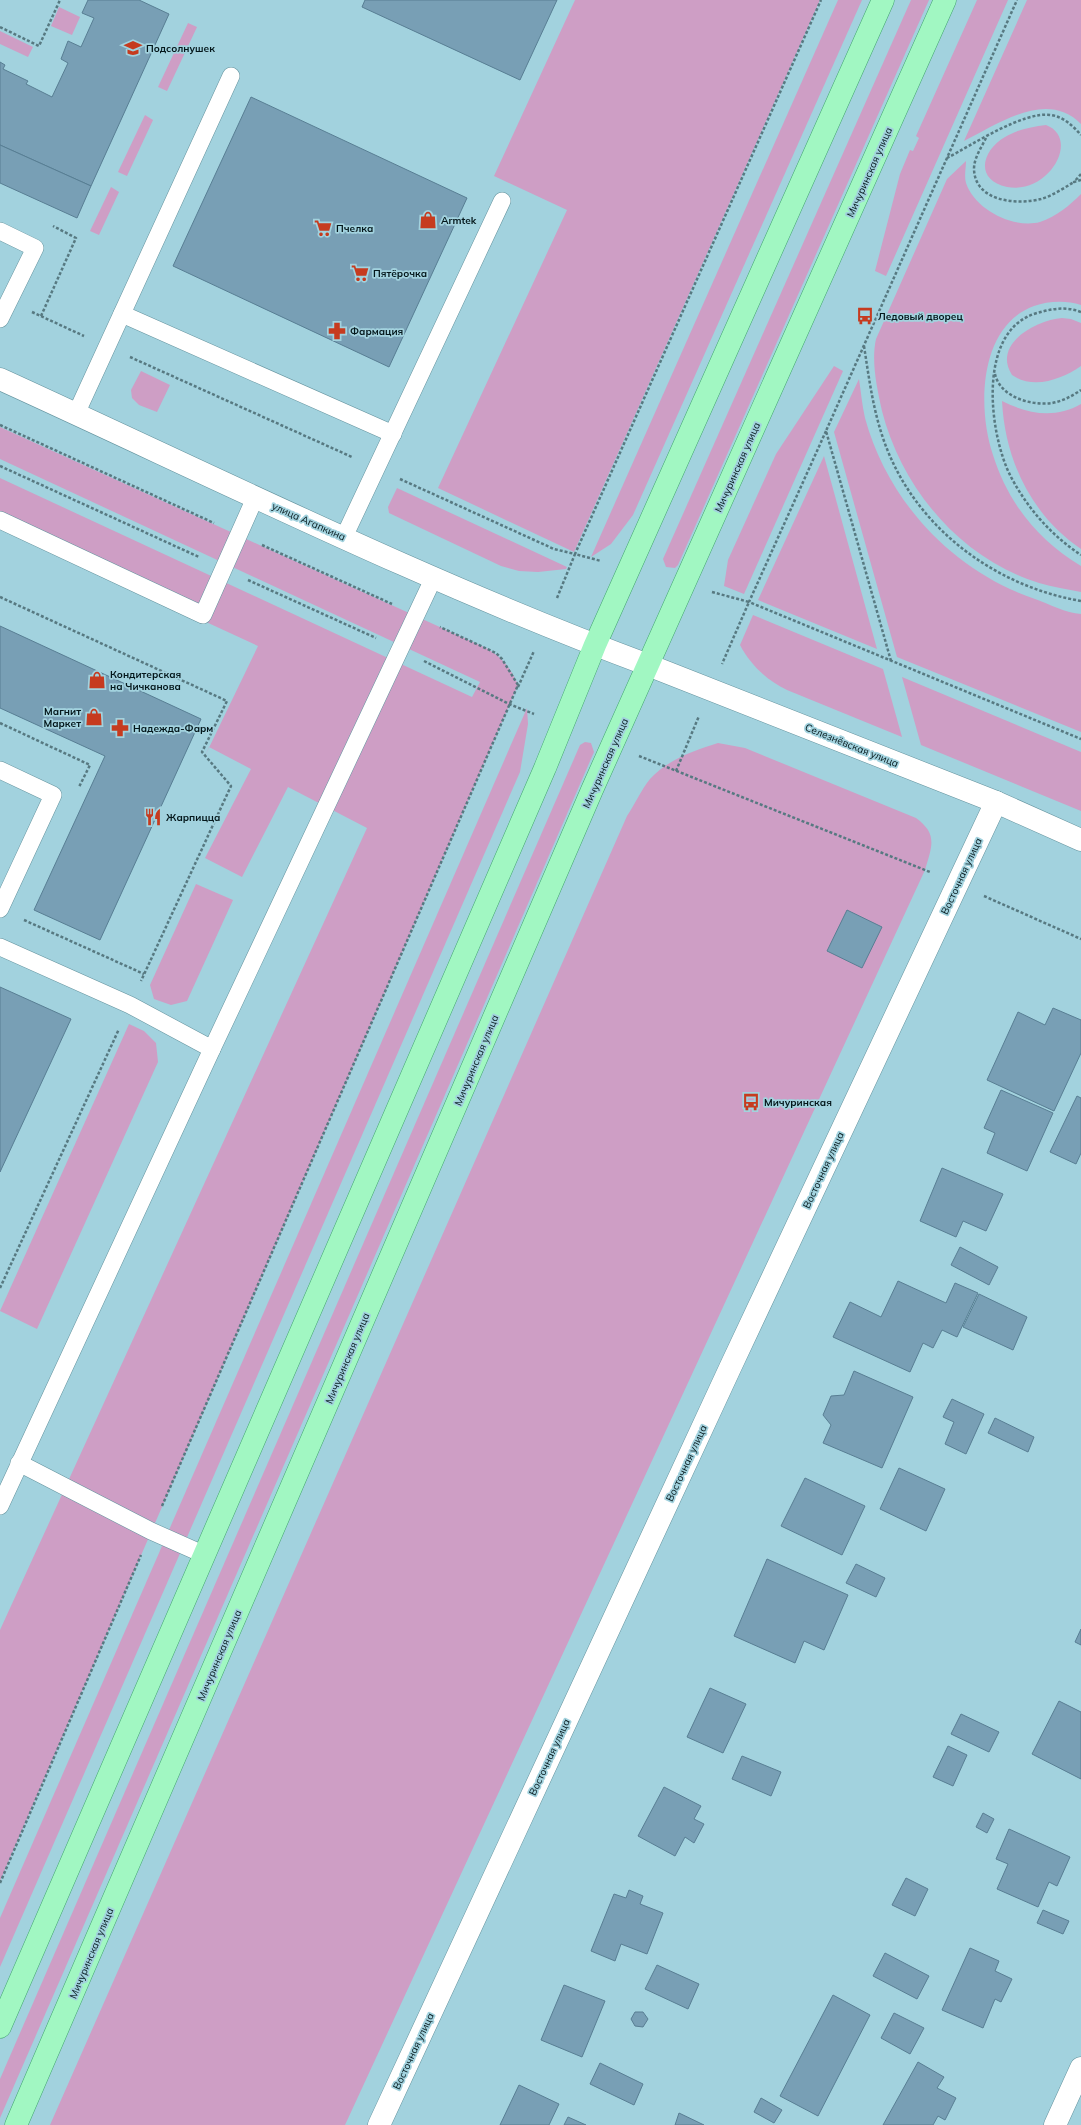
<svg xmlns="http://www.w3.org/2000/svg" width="1081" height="2125" viewBox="0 0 1081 2125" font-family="Mulish,sans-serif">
	<rect width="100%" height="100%" fill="#a2d2de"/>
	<g fill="#ce9ec5">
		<polygon points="575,0 820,0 574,552 438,488 567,210 494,176"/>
		<polygon points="838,0 862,0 633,515 611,544 591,557"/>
		<polygon points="911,0 929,0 678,565 675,568 666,567 663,559"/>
		<polygon points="977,0 1008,0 886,276 875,271 900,174 910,150 913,151 919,138 916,136"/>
		<path d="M1027,0H1081V124C1047,89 998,124 964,141Z"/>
		<polygon points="59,7 80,17 72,35 51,26"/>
		<polygon points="188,23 197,27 167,91 158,87"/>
		<polygon points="0,31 33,47 28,57 0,44"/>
		<polygon points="145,115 153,120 127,176 118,172"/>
		<path d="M1046,125C1081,138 1049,195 1007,187C974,180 982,150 1005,137C1018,129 1032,127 1046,125Z"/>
		<path d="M966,161C966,168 964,176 966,183C975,210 1014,229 1040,222C1056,217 1070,205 1081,194V305C1066,300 1048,301 1034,306C979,326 977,408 993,455C1008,503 1038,540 1081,566V592C1067,589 1053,587 1039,583C961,559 902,489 882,411C877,388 871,362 876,339L947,179Z"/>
		<polygon points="111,187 119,192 99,235 90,231"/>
		<path d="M1062,318L1071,319L1081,323V366C1062,379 1034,390 1012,375C992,344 1036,320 1062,318Z"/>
		<polygon points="834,366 843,371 744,594 724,586 728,560 776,454"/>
		<polygon points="141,371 170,385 157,412 139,405 132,398 131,390"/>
		<path d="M859,379C861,392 862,405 865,418C888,502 953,571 1035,599C1049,604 1066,613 1081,614V732L897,657L834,432Z"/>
		<path d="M1002,401C1028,414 1055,419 1081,404V549C1031,515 1005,460 1002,401Z"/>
		<path d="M0,427L486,648C502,657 511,668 518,685L0,1881V1630L367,828L288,787L242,877L205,858L251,769L209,747L204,758L258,646L0,527V478L472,697L480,682L0,459Z"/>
		<polygon points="824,456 877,649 758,600"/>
		<polygon points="397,488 567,567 566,569 538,572 519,571 501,566 389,513 388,507"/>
		<path d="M753,615L883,669L902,737L787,690C767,681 750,664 740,645Z"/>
		<polygon points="902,677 1081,752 1081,811 921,745"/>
		<polygon points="527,708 528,724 520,772 0,1967 0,1918"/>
		<polygon points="585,742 591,743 594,752 0,2118 0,2079 580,745"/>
		<path d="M718,743L745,748L916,818C938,834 932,846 925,870L345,2125H50L627,816C635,804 641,790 650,779C667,760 695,750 718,743Z"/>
		<polygon points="196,884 233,900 187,1001 171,1005 154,999 150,985"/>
		<polygon points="129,1024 144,1031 156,1043 158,1062 37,1329 0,1311"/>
	</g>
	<g fill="#789fb5" stroke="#587e93">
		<polygon points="88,0 139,0 169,14 91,186 0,145 0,62 5,65 3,69 28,81 26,84 52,97 68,63 61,59 68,41 81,47 94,18 82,13"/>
		<polygon points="365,0 557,0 520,80 362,7"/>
		<polygon points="251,97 467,198 389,367 173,266"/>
		<polygon points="0,145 91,186 77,218 0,183"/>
		<polygon points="0,626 201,719 100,940 34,910 105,756 0,708"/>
		<polygon points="847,910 882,927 862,968 827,951"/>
		<polygon points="0,987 71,1019 0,1172"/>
		<polygon points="1053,1008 1081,1020 1081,1053 1054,1111 987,1080 1018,1012 1045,1025"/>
		<polygon points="1001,1090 1053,1113 1027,1171 987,1153 995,1133 984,1128"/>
		<polygon points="1077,1096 1081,1098 1081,1153 1076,1164 1050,1152"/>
		<polygon points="942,1168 1003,1194 986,1231 963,1221 956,1237 920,1221"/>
		<polygon points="960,1247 998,1267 989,1285 951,1265"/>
		<polygon points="898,1281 946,1303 955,1283 978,1293 957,1337 942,1330 933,1348 923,1343 910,1372 833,1337 850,1302 881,1317"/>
		<polygon points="979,1294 1027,1317 1013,1350 963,1327"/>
		<polygon points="854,1371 913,1397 882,1468 823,1443 831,1425 823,1415 831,1396 844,1395"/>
		<polygon points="952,1399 984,1414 966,1454 945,1444 954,1422 943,1417"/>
		<polygon points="995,1418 1034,1437 1028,1452 988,1433"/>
		<polygon points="899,1468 945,1489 926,1531 880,1509"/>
		<polygon points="805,1478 865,1506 842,1555 781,1526"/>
		<polygon points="767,1559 848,1595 824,1650 804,1641 795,1663 734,1636"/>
		<polygon points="856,1564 885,1578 876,1597 846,1583"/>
		<polygon points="1081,1629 1081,1645 1075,1642"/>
		<polygon points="710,1688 746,1704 723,1753 687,1737"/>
		<polygon points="1059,1701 1081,1712 1081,1779 1032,1754"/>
		<polygon points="961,1714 999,1732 989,1752 951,1734"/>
		<polygon points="948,1746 967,1755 953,1786 933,1777"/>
		<polygon points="742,1756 781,1772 771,1796 732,1779"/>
		<polygon points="664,1787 701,1806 694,1819 704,1824 694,1843 685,1837 675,1856 638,1836"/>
		<polygon points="983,1813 994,1819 987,1833 976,1827"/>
		<polygon points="1009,1829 1070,1857 1057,1886 1049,1882 1038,1907 997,1889 1008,1864 996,1859"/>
		<polygon points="906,1878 928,1889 915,1916 892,1905"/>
		<polygon points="629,1890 643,1896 640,1904 663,1913 647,1954 621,1944 615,1961 591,1951 614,1894 626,1898"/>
		<polygon points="1043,1910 1069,1921 1063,1934 1037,1923"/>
		<polygon points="970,1948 999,1961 995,1971 1012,1979 1001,2002 995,1999 983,2028 942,2010"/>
		<polygon points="885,1953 929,1976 917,1999 873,1976"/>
		<polygon points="657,1965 699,1984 688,2009 645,1989"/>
		<polygon points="564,1985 605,2001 582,2057 541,2040"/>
		<polygon points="833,1995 870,2015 818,2116 780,2096"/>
		<polygon points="635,2012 643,2012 648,2019 643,2027 635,2026 631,2019"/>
		<polygon points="894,2013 924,2028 910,2054 881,2038"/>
		<polygon points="918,2062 944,2077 937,2088 956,2098 945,2120 938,2116 933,2125 883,2125"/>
		<polygon points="600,2063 643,2084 634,2105 590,2084"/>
		<polygon points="519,2085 559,2104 549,2125 500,2125"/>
		<polygon points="761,2098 782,2110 774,2123 754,2112"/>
		<polygon points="679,2113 704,2125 675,2125"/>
		<polygon points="568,2117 586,2125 564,2125"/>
	</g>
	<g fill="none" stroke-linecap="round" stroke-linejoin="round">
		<g stroke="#64939e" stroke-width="18">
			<g id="service">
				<polyline points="0,231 35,248 0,319"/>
				<polyline points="122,314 393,434"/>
				<polyline points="76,414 231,76"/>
				<polyline points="0,520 203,615 255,498"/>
				<polyline points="344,537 502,201"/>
				<polyline points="0,770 53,795 0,909"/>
				<polyline points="0,947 130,1005 212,1049 434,577"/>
				<polyline points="19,1463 151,1531 205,1555"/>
				<polyline points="0,1506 212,1049"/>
			</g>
		</g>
		<g stroke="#64939e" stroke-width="23">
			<g id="minor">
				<polyline points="379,2125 730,1368 996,802"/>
				<polyline points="1055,2125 1081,2068"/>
			</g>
		</g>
		<g stroke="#64939e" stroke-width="23">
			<polyline id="tertiary" points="648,665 996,802 1081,840"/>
		</g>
		<g stroke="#64939e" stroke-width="23">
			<path id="secondary" d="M0,379C215,477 427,583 648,665"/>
		</g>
		<g stroke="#42a56e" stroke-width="23">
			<g id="primary">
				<polyline points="0,2027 545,768 595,645 883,0"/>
				<polyline points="16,2125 592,790 945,0"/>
			</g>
		</g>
		<g stroke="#577981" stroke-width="2.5" stroke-dasharray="3 2" stroke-linecap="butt">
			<polyline points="0,27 39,46 60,0"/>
			<path d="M986,138C981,148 974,158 974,169C975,202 1017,205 1041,199C1052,196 1064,188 1074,182"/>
			<path d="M947,158C972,145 1023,111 1051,115C1064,117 1073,126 1081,135"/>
			<polyline points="1081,174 1074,182 1081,180"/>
			<polyline points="32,312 84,336"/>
			<path d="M1081,312C1066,306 1051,309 1037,313C976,330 989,435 1011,477C1028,509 1051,535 1081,555"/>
			<polyline points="41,316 76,238 53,226"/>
			<path d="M864,346C869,378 873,410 884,441C914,526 993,586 1081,601"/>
			<polyline points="130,357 352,457"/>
			<path d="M995,374C1000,397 1031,406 1052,403C1063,401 1072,396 1081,390"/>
			<polyline points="0,425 214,523"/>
			<polyline points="826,431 749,602 1081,739"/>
			<polyline points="0,466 199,557"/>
			<polyline points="400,479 554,549 575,554 821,0"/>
			<polyline points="262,545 392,604"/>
			<polyline points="248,580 376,638"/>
			<polyline points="712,592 749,602 722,664"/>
			<polyline points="0,597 227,701 202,752 231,786 141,981"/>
			<polyline points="557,598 575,554 601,561"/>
			<polyline points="424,661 509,704 534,714"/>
			<polyline points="891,661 826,431 1017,0"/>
			<polyline points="518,687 534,651"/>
			<polyline points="0,723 90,765 79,787"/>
			<polyline points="639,756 930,872"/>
			<polyline points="676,771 699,716"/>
			<polyline points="984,896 1081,939"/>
			<polyline points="24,920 144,974"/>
			<polyline points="0,1288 119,1029"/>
			<polyline points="162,1506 518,685 502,659 496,653 440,627"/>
			<polyline points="0,1883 141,1555"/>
		</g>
		<use href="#service" stroke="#fff" stroke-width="17"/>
		<use href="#minor" stroke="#fff" stroke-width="22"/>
		<use href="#tertiary" stroke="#fff" stroke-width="22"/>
		<use href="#secondary" stroke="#fff" stroke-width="22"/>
		<use href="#primary" stroke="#a1f7c2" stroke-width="22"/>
	</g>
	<defs>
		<g id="school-bare" transform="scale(1.38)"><path d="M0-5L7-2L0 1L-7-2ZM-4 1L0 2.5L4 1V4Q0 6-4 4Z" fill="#c63b1f" stroke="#a2d2de" stroke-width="2.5" paint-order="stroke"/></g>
		<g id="shop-bare" transform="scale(1.38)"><path d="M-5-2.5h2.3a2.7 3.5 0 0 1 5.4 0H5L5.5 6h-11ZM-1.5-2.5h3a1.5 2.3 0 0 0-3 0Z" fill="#c63b1f" stroke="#a2d2de" stroke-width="2.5" paint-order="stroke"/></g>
		<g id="supermarket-bare" transform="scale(1.38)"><path d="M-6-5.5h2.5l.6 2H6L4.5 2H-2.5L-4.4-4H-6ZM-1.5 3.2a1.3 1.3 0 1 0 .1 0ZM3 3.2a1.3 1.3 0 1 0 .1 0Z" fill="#c63b1f" stroke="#a2d2de" stroke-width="2.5" paint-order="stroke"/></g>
		<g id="bus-bare" transform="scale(1.38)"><path d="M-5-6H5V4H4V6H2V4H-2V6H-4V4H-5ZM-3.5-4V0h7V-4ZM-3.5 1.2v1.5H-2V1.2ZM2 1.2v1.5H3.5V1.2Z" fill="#c63b1f" stroke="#a2d2de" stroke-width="2.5" paint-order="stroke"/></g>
		<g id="pharmacy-bare" transform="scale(1.38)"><path d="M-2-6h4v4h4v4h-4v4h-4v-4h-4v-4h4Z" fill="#c63b1f" stroke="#a2d2de" stroke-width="2.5" paint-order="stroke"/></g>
		<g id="restaurant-bare" transform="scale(1.38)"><path d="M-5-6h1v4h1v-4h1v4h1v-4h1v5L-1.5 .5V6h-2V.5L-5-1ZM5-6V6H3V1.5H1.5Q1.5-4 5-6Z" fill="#c63b1f" stroke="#a2d2de" stroke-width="2.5" paint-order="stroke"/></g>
	</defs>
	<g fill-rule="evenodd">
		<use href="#school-bare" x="133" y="48"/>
		<use href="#shop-bare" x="428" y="220"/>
		<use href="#supermarket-bare" x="323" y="228"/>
		<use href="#supermarket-bare" x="360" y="273"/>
		<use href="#bus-bare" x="865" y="316"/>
		<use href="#pharmacy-bare" x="337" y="331"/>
		<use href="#shop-bare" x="97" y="680"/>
		<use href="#shop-bare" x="94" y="717"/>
		<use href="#pharmacy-bare" x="120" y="728"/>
		<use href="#restaurant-bare" x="153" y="817"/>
		<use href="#bus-bare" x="751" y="1102"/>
	</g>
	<g text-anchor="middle" stroke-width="3.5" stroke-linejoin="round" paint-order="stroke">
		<g font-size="10" font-weight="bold" fill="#04171b" stroke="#a2d2de" text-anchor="start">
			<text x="146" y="52">Подсолнушек</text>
			<text x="441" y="224">Armtek</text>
			<text x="336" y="232">Пчелка</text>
			<text x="373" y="277">Пятёрочка</text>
			<text x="878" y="320">Ледовый дворец</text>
			<text x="350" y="335">Фармация</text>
			<text x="110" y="678">Кондитерская<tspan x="110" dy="12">на Чичканова</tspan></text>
			<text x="81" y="715" text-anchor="end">Магнит<tspan x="81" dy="12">Маркет</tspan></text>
			<text x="133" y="732">Надежда-Фарм</text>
			<text x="166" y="821">Жарпицца</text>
			<text x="764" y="1106">Мичуринская</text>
		</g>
		<g font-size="10" fill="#04171b" stroke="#a2d2de">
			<text transform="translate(869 172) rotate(-66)" y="4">Мичуринская улица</text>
			<text transform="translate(737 467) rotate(-66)" y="4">Мичуринская улица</text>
			<text transform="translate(309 521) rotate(24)" y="4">улица Агапкина</text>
			<text transform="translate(852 745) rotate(22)" y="4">Селезнёвская улица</text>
			<text transform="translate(605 763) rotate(-66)" y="4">Мичуринская улица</text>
			<text transform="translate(961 876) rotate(-65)" y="4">Восточная улица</text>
			<text transform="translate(476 1060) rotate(-67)" y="4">Мичуринская улица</text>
			<text transform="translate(823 1170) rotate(-65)" y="4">Восточная улица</text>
			<text transform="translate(347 1358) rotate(-67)" y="4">Мичуринская улица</text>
			<text transform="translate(686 1463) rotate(-65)" y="4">Восточная улица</text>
			<text transform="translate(219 1655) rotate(-67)" y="4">Мичуринская улица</text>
			<text transform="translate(549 1757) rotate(-65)" y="4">Восточная улица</text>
			<text transform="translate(91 1953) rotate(-67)" y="4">Мичуринская улица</text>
			<text transform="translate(413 2051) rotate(-65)" y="4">Восточная улица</text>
		</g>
	</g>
</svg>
